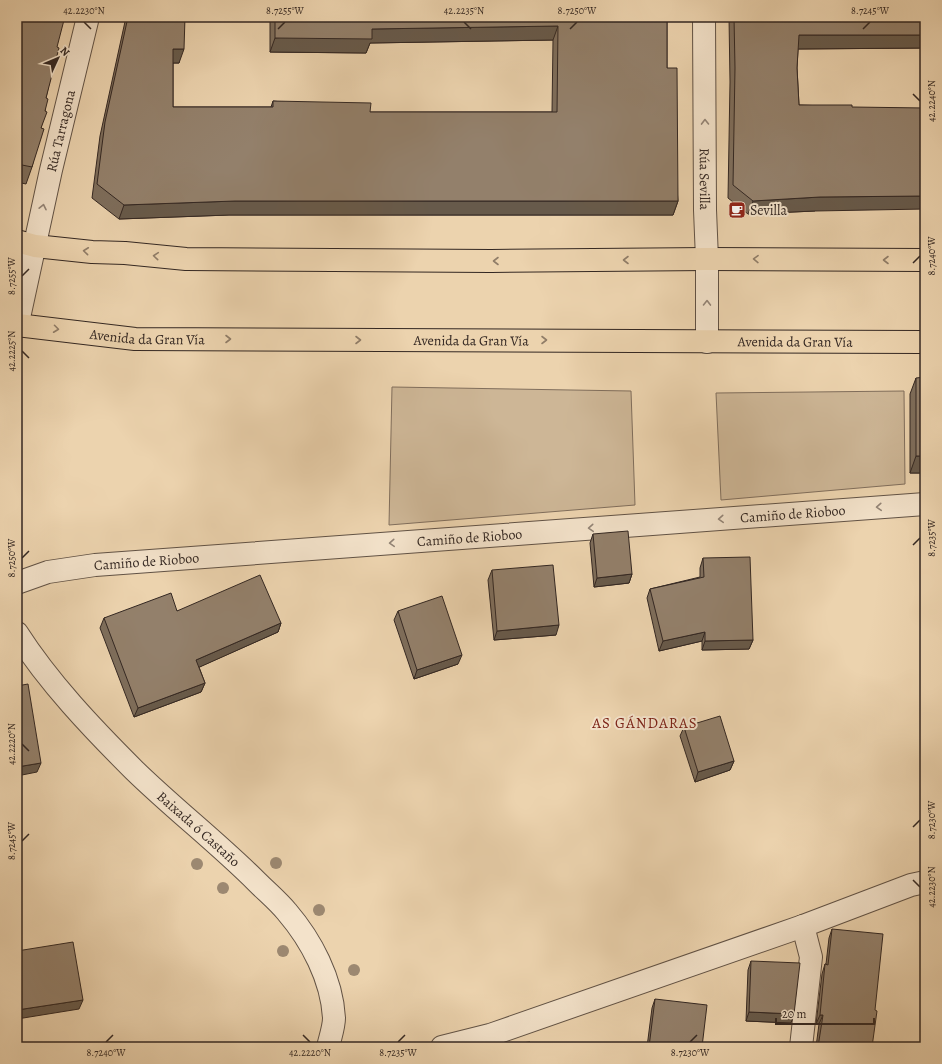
<svg xmlns="http://www.w3.org/2000/svg" width="942" height="1064" viewBox="0 0 942 1064" font-family="Alegreya,serif">
	<rect width="100%" height="100%" fill="#ecd3ae"/>
	<filter id="stains"><feTurbulence type="fractalNoise" baseFrequency=".005" numOctaves="4"/><feColorMatrix values="0 0 0 0 .2 0 0 0 0 .09 0 0 0 0 .02 0 0 0 .5 -.17"/></filter>
	<radialGradient id="worn" r=".72"><stop offset=".6" stop-color="#630" stop-opacity="0"/><stop offset="1" stop-color="#630" stop-opacity=".3"/></radialGradient>
	<g fill="#cdb696" stroke="#806e5c">
		<polygon points="392,387 631,391 635,505 389,525"/>
		<polygon points="904,391 905,484 721,500 716,393"/>
	</g>
	<g fill="none" stroke-linecap="round" stroke-linejoin="round">
		<g stroke="#615245" stroke-width="24">
			<g id="street">
				<path id="s1" d="M704,17L705,210L707,259V342"/>
				<path id="s2" d="M17,327L51,170L88,17"/>
				<path id="s3" d="M17,583L48,572L95,565L925,504"/>
				<path id="s4" d="M17,633C49,683 92,728 134,770C174,809 218,843 257,882C267,892 278,901 287,912C311,940 332,979 334,1018C334,1027 330,1038 328,1047"/>
				<polyline points="442,1047 490,1035 803,926 911,885 925,882"/>
				<polyline points="801,1047 811,957 803,926"/>
			</g>
		</g>
		<g stroke="#332722" stroke-width="24">
			<g id="primary">
				<polyline points="17,241 35,246 92,252 125,253 186,259 491,261 707,259 925,260"/>
				<path id="s5" d="M17,325L135,339L925,342"/>
			</g>
		</g>
		<use href="#street" stroke="#f3e2ca" stroke-width="22"/>
		<use href="#primary" stroke="#ecd3ae" stroke-width="22"/>
	</g>
	<g fill="#9c8871">
		<circle cx="276" cy="863" r="6"/>
		<circle cx="197" cy="864" r="6"/>
		<circle cx="223" cy="888" r="6"/>
		<circle cx="319" cy="910" r="6"/>
		<circle cx="283" cy="951" r="6"/>
		<circle cx="354" cy="970" r="6"/>
	</g>
	<g fill="#7e6e5c" stroke="#332722">
		<polygon points="17,17 57,47 46,98 45,111 41,128 32,167 26,184 17,182"/>
		<polygon points="126,17 185,17 179,63 173,63 173,107 271,107 273,101 370,112 552,112 553,40 370,43 366,53 270,52 270,17 667,17 667,68 678,201 673,215 229,215 119,219 92,198 100,136"/>
		<polygon points="729,17 925,17 925,48 798,49 797,68 799,105 852,107 815,211 748,214 728,198 730,82"/>
		<polygon points="916,378 925,473 910,473 910,394"/>
		<polygon points="593,534 632,574 629,583 594,587 590,543"/>
		<polygon points="703,558 753,640 749,649 702,650 702,641 659,651 647,598 650,589 700,577 700,568"/>
		<polygon points="492,570 556,635 494,640 488,580"/>
		<polygon points="177,611 281,623 278,632 199,667 205,683 201,692 134,717 100,628 104,618"/>
		<polygon points="398,611 458,664 414,679 394,620"/>
		<polygon points="684,727 734,761 730,770 695,782 680,736"/>
		<polygon points="832,929 872,1047 816,1047 819,1024 816,1024 822,974 825,964 826,964 829,938"/>
		<polygon points="751,961 791,1023 746,1021 748,970"/>
		<polygon points="655,999 702,1047 647,1047 652,1008"/>
	</g>
	<g fill="#675a4b" stroke="#332722">
		<polygon points="558,26 553,40 370,43 366,53 270,52 275,38 372,29"/>
		<polygon points="799,35 925,35 925,48 794,49"/>
		<polygon points="173,49 184,49 179,63 168,63"/>
		<polygon points="925,196 925,209 815,211 748,214 753,201 820,197"/>
		<polygon points="235,201 678,201 673,215 229,215 119,219 124,205"/>
		<polygon points="916,456 925,456 925,473 910,473"/>
		<polygon points="632,574 629,583 594,587 597,578"/>
		<polygon points="281,623 278,632 193,670 196,660"/>
		<polygon points="559,625 556,635 494,640 497,631"/>
		<polygon points="705,632 702,641 659,651 663,641"/>
		<polygon points="753,640 749,649 702,650 705,641"/>
		<polygon points="462,655 458,664 414,679 417,670"/>
		<polygon points="205,683 201,692 134,717 138,708"/>
		<polygon points="734,761 730,770 695,782 698,772"/>
		<polygon points="41,763 37,772 17,776 17,767"/>
		<polygon points="83,1000 79,1009 17,1019 17,1010"/>
		<polygon points="749,1012 794,1014 791,1023 746,1021"/>
		<polygon points="820,1015 823,1015 819,1024 816,1024"/>
	</g>
	<g fill="#93806b" stroke="#332722">
		<polygon points="17,17 64,17 63,19 64,20 57,47 59,48 46,98 48,99 45,111 47,112 41,128 44,129 32,167 17,164"/>
		<polygon points="128,17 185,17 184,49 173,49 173,107 273,107 273,101 371,103 370,112 557,112 558,26 372,29 372,39 275,38 275,17 667,17 667,68 677,68 678,201 235,201 124,205 97,184 105,122"/>
		<polygon points="734,17 925,17 925,35 799,35 797,68 799,105 852,105 852,107 925,108 925,196 820,197 753,201 733,185 735,68"/>
		<polygon points="925,377 925,456 916,456 916,378"/>
		<polygon points="628,531 632,574 597,578 593,534"/>
		<polygon points="750,557 753,640 705,641 705,632 663,641 650,589 704,577 703,558"/>
		<polygon points="553,565 559,625 497,631 492,570"/>
		<polygon points="260,575 281,623 196,660 205,683 138,708 104,618 171,593 177,611"/>
		<polygon points="442,596 462,655 417,670 398,611"/>
		<polygon points="28,684 41,763 17,767 17,686"/>
		<polygon points="720,716 734,761 698,772 684,727"/>
		<polygon points="832,929 883,934 875,1010 877,1011 872,1047 818,1047 823,1015 820,1015 825,964 828,965"/>
		<polygon points="73,942 83,1000 17,1010 17,951"/>
		<polygon points="751,961 800,963 794,1014 749,1012"/>
		<polygon points="655,999 707,1005 702,1047 649,1047"/>
		<polygon points="530,1042 530,1047 511,1047 511,1044"/>
	</g>
	<defs><path id="oneway-chevron" d="M-2-3.5L2.5 0L-2 3.5" fill="none" stroke-width="1.6" stroke-linecap="round" stroke-linejoin="round"/></defs>
	<g stroke="#938476">
		<use href="#oneway-chevron" transform="translate(705 122) rotate(-91)"/>
		<use href="#oneway-chevron" transform="translate(43 207) rotate(-78)"/>
		<use href="#oneway-chevron" transform="translate(707 303) rotate(-89)"/>
		<use href="#oneway-chevron" transform="translate(879 507) rotate(176)"/>
		<use href="#oneway-chevron" transform="translate(721 519) rotate(176)"/>
		<use href="#oneway-chevron" transform="translate(591 528) rotate(176)"/>
		<use href="#oneway-chevron" transform="translate(392 543) rotate(176)"/>
	</g>
	<g stroke="#907d68">
		<use href="#oneway-chevron" transform="translate(86 251) rotate(-174)"/>
		<use href="#oneway-chevron" transform="translate(156 256) rotate(-175)"/>
		<use href="#oneway-chevron" transform="translate(756 259) rotate(-179)"/>
		<use href="#oneway-chevron" transform="translate(626 260) rotate(180)"/>
		<use href="#oneway-chevron" transform="translate(886 260) rotate(-180)"/>
		<use href="#oneway-chevron" transform="translate(496 261) rotate(180)"/>
		<use href="#oneway-chevron" transform="translate(56 329) rotate(7)"/>
		<use href="#oneway-chevron" transform="translate(228 339)"/>
		<use href="#oneway-chevron" transform="translate(358 340)"/>
		<use href="#oneway-chevron" transform="translate(544 340)"/>
	</g>
	<path fill="none" stroke="#332722" stroke-width="1.5" d="M84,22L91,29M464,22L471,29M278,29L285,22M570,29L577,22M863,29L870,22M913,94L920,101M913,263L920,256M22,276L29,269M22,351L29,358M913,545L920,538M22,558L29,551M22,744L29,751M913,827L920,820M22,841L29,834M913,880L920,887M303,1035L310,1042M106,1042L113,1035M398,1042L405,1035M690,1042L697,1035"/>
	<defs>
		<g id="cafe-square" transform="scale(0.9)"><rect x="-9" y="-9" width="18" height="18" rx="4" fill="#8f2418" stroke="#f3e2ca"/><path d="M-5.5-4.5H6V0H3Q3 3.5 0 3.5H-2.5Q-5.5 3.5-5.5 0ZM3-3.2v2h1.7v-2ZM-6 4.5H4V6H-6Z" fill="#fff"/></g>
	</defs>
	<g fill-rule="evenodd">
		<use href="#cafe-square" x="737" y="210"/>
	</g>
	<g text-anchor="middle" stroke-width="4" stroke-linejoin="round" paint-order="stroke">
		<g font-size="14" fill="#332722" stroke="#f3e2ca">
			<text dy="5" stroke="none"><textPath href="#s2" startOffset="201">Rúa Tarragona</textPath></text>
			<text dy="5" stroke="none"><textPath href="#s1" startOffset="162">Rúa Sevilla</textPath></text>
			<text dy="5" stroke="none"><textPath href="#s5" startOffset="131">Avenida da Gran Vía</textPath></text>
			<text dy="5" stroke="none"><textPath href="#s5" startOffset="455">Avenida da Gran Vía</textPath></text>
			<text dy="5" stroke="none"><textPath href="#s5" startOffset="779">Avenida da Gran Vía</textPath></text>
			<text dy="5" stroke="none"><textPath href="#s3" startOffset="780">Camiño de Rioboo</textPath></text>
			<text dy="5" stroke="none"><textPath href="#s3" startOffset="456">Camiño de Rioboo</textPath></text>
			<text dy="5" stroke="none"><textPath href="#s3" startOffset="132">Camiño de Rioboo</textPath></text>
			<text dy="5" stroke="none"><textPath href="#s4" startOffset="268">Baixada ó Castaño</textPath></text>
		</g>
		<g font-size="14" fill="#332722" stroke="#f3e2ca" text-anchor="start">
			<text x="750" y="215">Sevilla</text>
		</g>
		<g font-size="15" letter-spacing="1" fill="#7a1f14" stroke="#f3e2ca">
			<text x="645" y="728">AS GÁNDARAS</text>
		</g>
	</g>
	<rect width="942" height="1064" fill="none" stroke="#ecd3ae" stroke-width="44"/>
	<g transform="translate(58 58) rotate(46)" stroke="#f3e2ca" stroke-width="3" paint-order="stroke">
	<path d="M0-3L7 15L0 10L-7 15Z" fill="#332722"/>
	<text y="-6" font-size="11" font-weight="bold" text-anchor="middle" fill="#332722">N</text>
	</g>
	<path d="M776 1018v6h98v-6" fill="none" stroke="#332722" stroke-width="2"/>
	<text x="782" y="1018" font-size="12" fill="#332722" stroke="#f3e2ca" stroke-width="3" paint-order="stroke">20 m</text>
	<rect x="22" y="22" width="898" height="1020" fill="none" stroke="#332722" stroke-width="1.5"/>
	<g font-size="10" text-anchor="middle" fill="#332722">
		<text x="84" y="14">42.2230°N</text>
		<text x="285" y="14">8.7255°W</text>
		<text x="464" y="14">42.2235°N</text>
		<text x="577" y="14">8.7250°W</text>
		<text x="870" y="14">8.7245°W</text>
		<text transform="translate(931 101) rotate(-90)" y="4">42.2240°N</text>
		<text transform="translate(931 256) rotate(-90)" y="4">8.7240°W</text>
		<text transform="translate(11 276) rotate(-90)" y="4">8.7255°W</text>
		<text transform="translate(11 351) rotate(-90)" y="4">42.2225°N</text>
		<text transform="translate(931 538) rotate(-90)" y="4">8.7235°W</text>
		<text transform="translate(11 558) rotate(-90)" y="4">8.7250°W</text>
		<text transform="translate(11 744) rotate(-90)" y="4">42.2220°N</text>
		<text transform="translate(931 820) rotate(-90)" y="4">8.7230°W</text>
		<text transform="translate(11 841) rotate(-90)" y="4">8.7245°W</text>
		<text transform="translate(931 887) rotate(-90)" y="4">42.2230°N</text>
		<text x="106" y="1056">8.7240°W</text>
		<text x="310" y="1056">42.2220°N</text>
		<text x="398" y="1056">8.7235°W</text>
		<text x="690" y="1056">8.7230°W</text>
	</g>
	<rect width="100%" height="100%" filter="url(#stains)"/>
	<rect width="100%" height="100%" fill="url(#worn)"/>
</svg>
